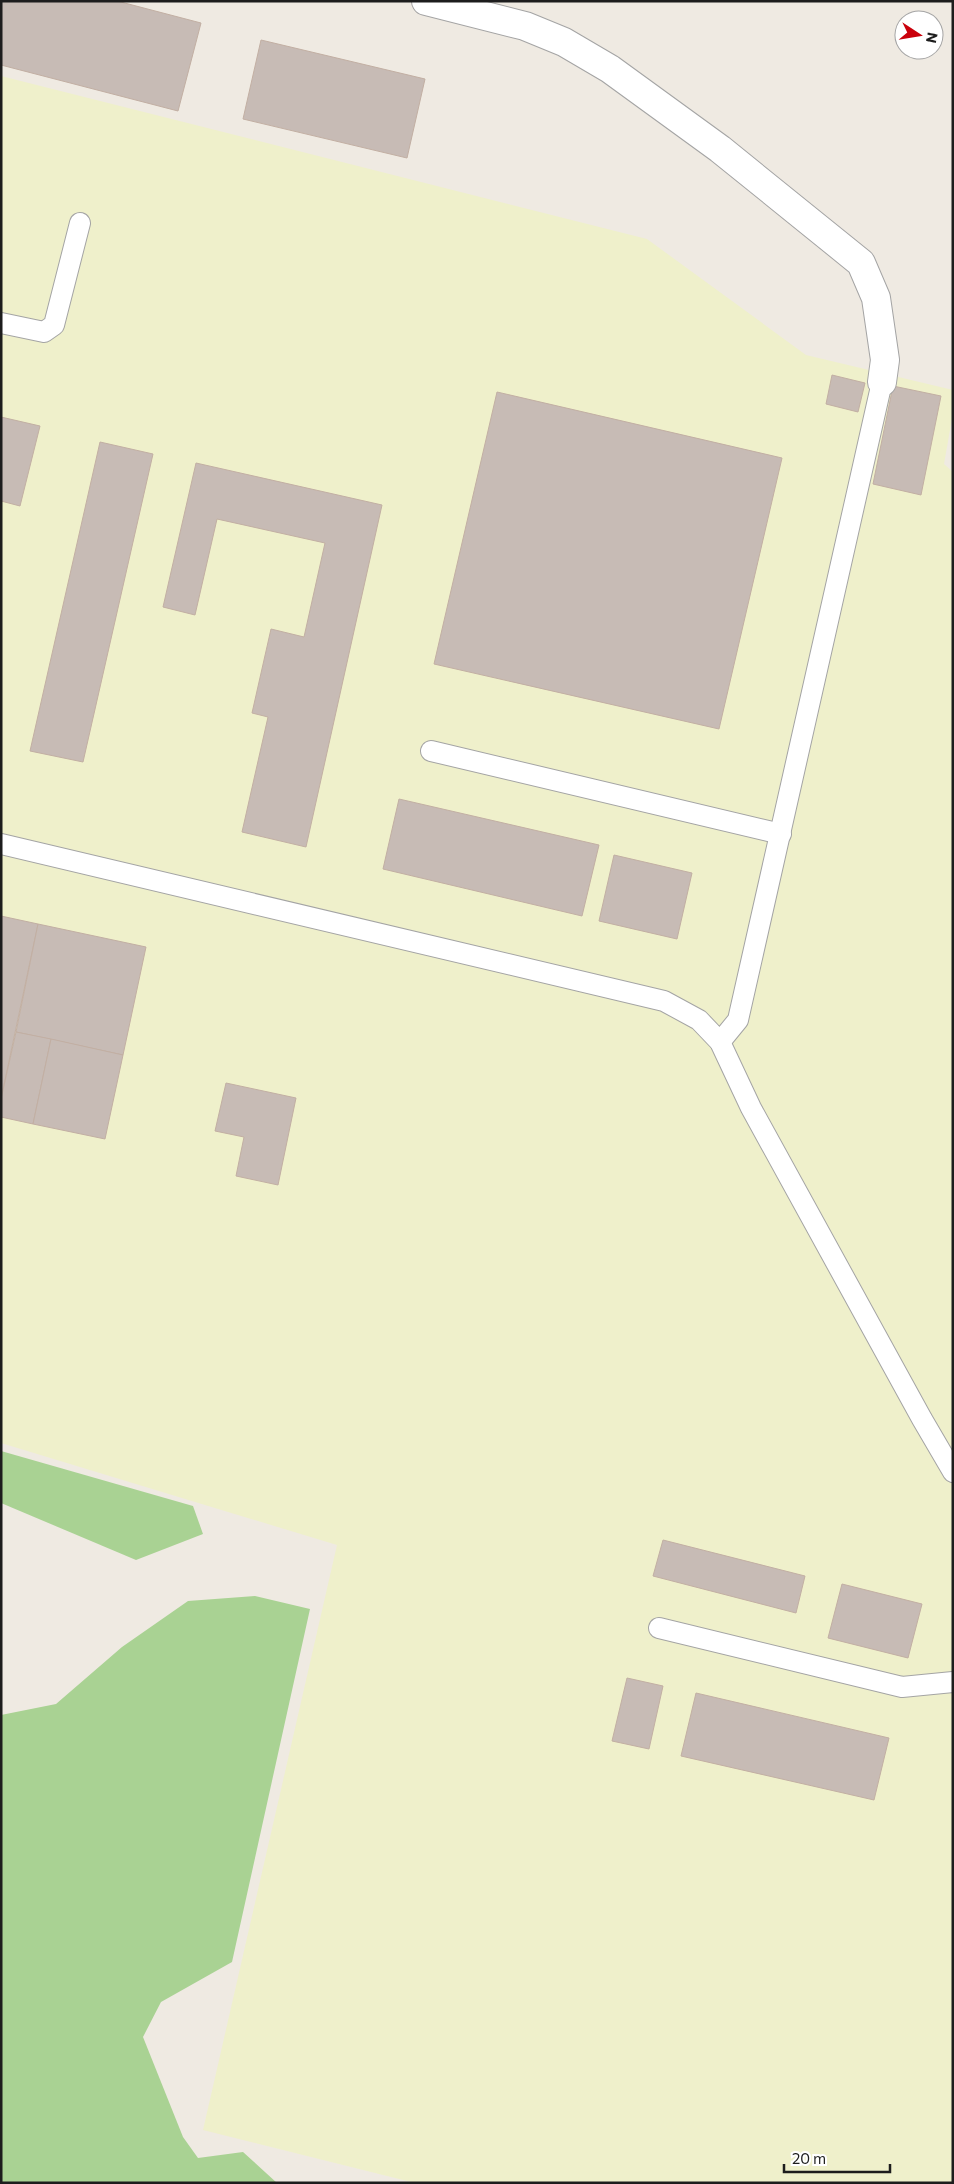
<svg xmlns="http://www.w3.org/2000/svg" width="954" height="2184" viewBox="0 0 954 2184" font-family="Commissioner,sans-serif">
	<rect width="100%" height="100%" fill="#efeae2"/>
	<polygon fill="#eff0cb" points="1,76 647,239 806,355 953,390 953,413 944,464 953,472 953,2183 415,2183 203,2130 337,1545 1,1443"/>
	<g fill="#a9d293">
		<polygon points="1,1451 193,1506 203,1534 136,1560 1,1503"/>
		<polygon points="255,1596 310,1609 232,1962 161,2002 143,2037 183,2137 198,2158 243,2152 277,2183 1,2183 1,1715 56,1704 122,1647 188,1601"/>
	</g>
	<g fill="#c7bbb5" stroke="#c2afa3">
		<polygon points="1,1 117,1 201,23 178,111 1,65"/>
		<polygon points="261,40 425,79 407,158 243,119"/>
		<polygon points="832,375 865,383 858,412 826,404"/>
		<polygon points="893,386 941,396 921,495 873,484"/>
		<polygon points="497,392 782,458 719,729 434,664"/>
		<polygon points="1,417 40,426 20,506 1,501"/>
		<polygon points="100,442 153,454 83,762 30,751"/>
		<polygon points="196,463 382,505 306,847 242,832 268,717 252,713 271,629 304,637 325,543 217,519 195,615 163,607"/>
		<polygon points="399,799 599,845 582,916 383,869"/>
		<polygon points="614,855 692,873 677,939 599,921"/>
		<polygon points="1,916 38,924 1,1099"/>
		<polygon points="38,924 146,947 123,1055 16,1032"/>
		<polygon points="16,1032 51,1039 33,1124 1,1117 1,1099"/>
		<polygon points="51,1039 123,1055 105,1139 33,1124"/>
		<polygon points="226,1083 296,1098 278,1185 236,1176 244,1137 215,1131"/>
		<polygon points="663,1540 805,1576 796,1613 653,1576"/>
		<polygon points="842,1584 922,1604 908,1658 828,1638"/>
		<polygon points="627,1678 663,1686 649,1749 612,1741"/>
		<polygon points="696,1693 889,1738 874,1800 681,1756"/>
	</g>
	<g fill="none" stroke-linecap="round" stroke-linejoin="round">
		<g stroke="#a4a4a4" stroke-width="22">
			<g id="lane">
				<polyline points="1,323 44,332 54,325 80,223"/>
				<polyline points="431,751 781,834"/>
				<polyline points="1,844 664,1001 699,1020 720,1042 751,1108 922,1419 953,1472"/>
				<polyline points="720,1042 738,1020 882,382"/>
				<polyline points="659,1628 902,1687 953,1682"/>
			</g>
		</g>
		<g stroke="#a4a4a4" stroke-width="30">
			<polyline id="street" points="426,1 525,26 564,42 610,69 720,149 861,263 876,298 885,360 882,382"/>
		</g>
		<use href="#lane" stroke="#fff" stroke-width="20"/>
		<use href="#street" stroke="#fff" stroke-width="28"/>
	</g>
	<rect width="954" height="2184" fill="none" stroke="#1d1d1d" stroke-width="5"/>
	<g transform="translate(919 35) rotate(102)"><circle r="24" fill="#ffffff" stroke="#a5a5a5"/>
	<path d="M0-4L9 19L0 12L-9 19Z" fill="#ca000b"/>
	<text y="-8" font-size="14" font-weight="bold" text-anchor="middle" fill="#1d1d1d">N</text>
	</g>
	<path d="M784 2164v8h106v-8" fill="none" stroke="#1d1d1d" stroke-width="2.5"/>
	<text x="792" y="2164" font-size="15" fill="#1d1d1d" stroke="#ffffff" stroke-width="4" paint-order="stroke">20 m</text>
</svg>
